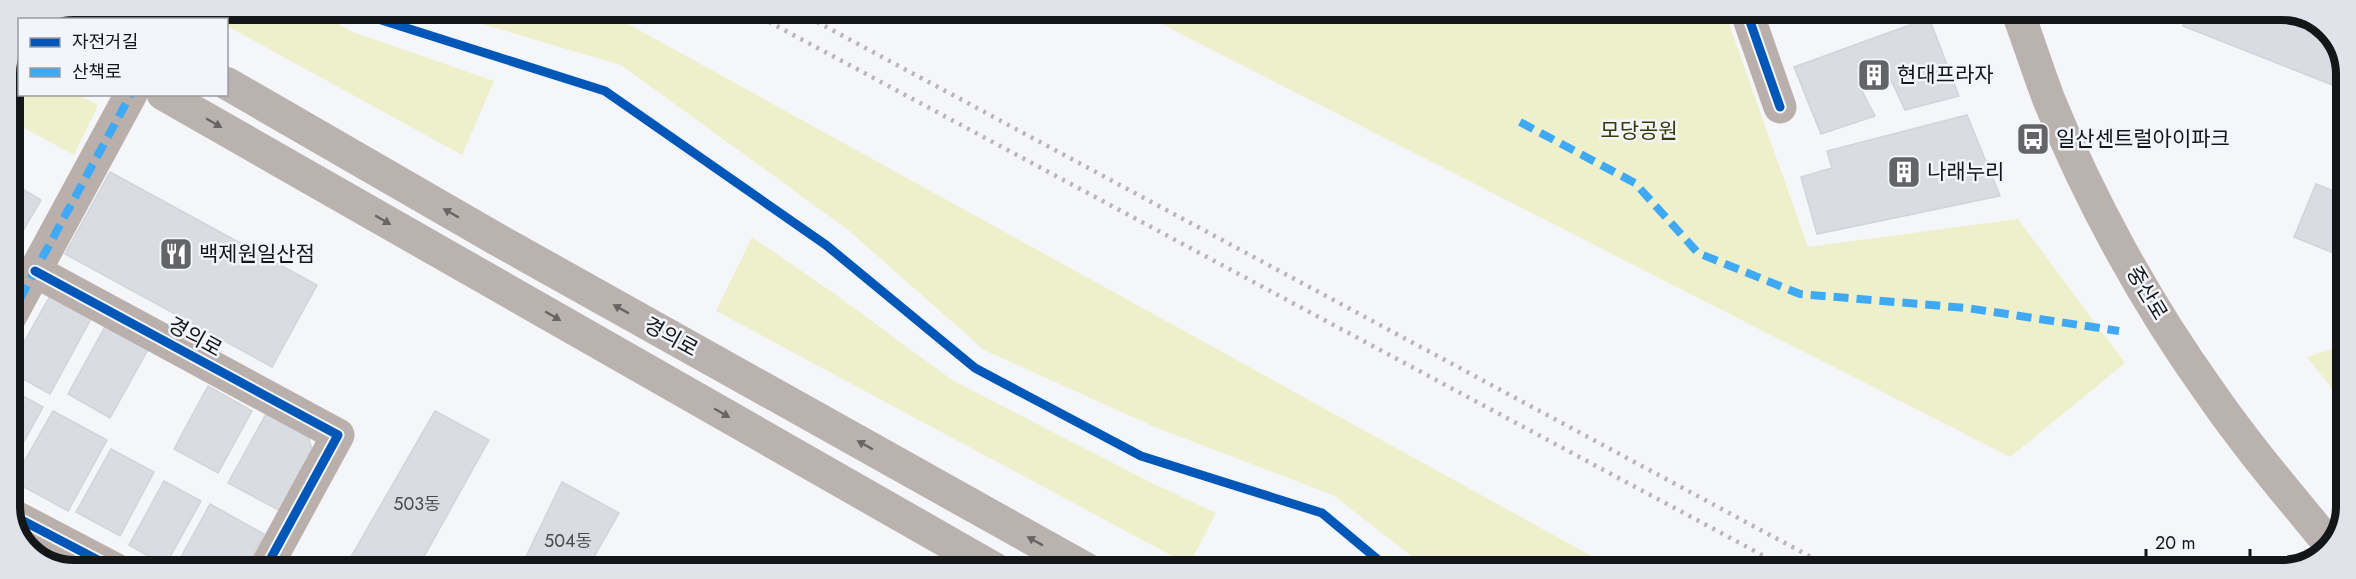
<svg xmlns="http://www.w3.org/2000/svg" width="2356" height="579" viewBox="0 0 2356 579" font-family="Jost,'Noto Sans KR',sans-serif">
	<rect width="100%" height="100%" fill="#f5f6fa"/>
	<g fill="#eef0cb">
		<polygon points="195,9 309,9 353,32 494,81 462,155 227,26 226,20 214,19"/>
		<polygon points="431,9 601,9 1617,570 1428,569 1333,495 1157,428 984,350 847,229 621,65"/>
		<polygon points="1134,10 1724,10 1808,247 2018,219 2125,363 2010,457"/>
		<polygon points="15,60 19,62 20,94 79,95 98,105 74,155 9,120 9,73"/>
		<polygon points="752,237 835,294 952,380 1148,481 1216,513 1189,565 716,311"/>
		<polygon points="2346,345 2346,406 2307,357"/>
	</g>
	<g fill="#dadce3" stroke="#d3d4d7" stroke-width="1.5">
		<polygon points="2189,10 2295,10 2331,31 2345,61 2335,86 2183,26"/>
		<polygon points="1929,18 1959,96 1905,110 1892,82 1862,91 1875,116 1821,134 1794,67"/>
		<polygon points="1967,115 2000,196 1817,234 1801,177 1832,168 1827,151"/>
		<polygon points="110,172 317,285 272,367 65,254"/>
		<polygon points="9,181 41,200 9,255"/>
		<polygon points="2316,184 2346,196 2346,258 2294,237"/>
		<polygon points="51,294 92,317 50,394 9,371 9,369"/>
		<polygon points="107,323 150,346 110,418 68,394"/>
		<polygon points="208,386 252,411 218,473 174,449"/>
		<polygon points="9,388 43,407 9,469"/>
		<polygon points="271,405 305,424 315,461 286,514 228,483"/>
		<polygon points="53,411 107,440 68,511 13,481"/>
		<polygon points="435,411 489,440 417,569 344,569"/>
		<polygon points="111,449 154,472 120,536 76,512"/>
		<polygon points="164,481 201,501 165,566 129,545"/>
		<polygon points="562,482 619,513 587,569 520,569"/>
		<polygon points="210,504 264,534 245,569 182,569 176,566"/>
	</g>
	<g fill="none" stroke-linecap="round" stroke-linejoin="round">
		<g stroke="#b9b0ab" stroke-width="33">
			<polyline points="1746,10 1780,107"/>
			<polyline points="35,271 338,435 265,569"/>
			<polyline points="9,319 131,94"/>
			<polyline points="10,514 115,569"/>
		</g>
		<g stroke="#bab2ae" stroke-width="33">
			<polyline points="94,9 114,20"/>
			<path d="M2017,10C2028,40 2038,71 2049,100C2090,201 2146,303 2209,391C2246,445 2289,495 2330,545"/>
			<polyline points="226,83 498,240 1086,569"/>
			<polyline points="163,94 995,569"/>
		</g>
		<g stroke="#bab6b5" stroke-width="4.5" stroke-dasharray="3 6" stroke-linecap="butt">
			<polyline points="745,9 1790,570"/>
			<polyline points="793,9 1835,570"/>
		</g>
		<g stroke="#3fa9f5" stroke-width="8" stroke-dasharray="15 8" stroke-linecap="butt">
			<polyline points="1520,122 1635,183 1698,253 1800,294 1967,308 2119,331"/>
			<polyline points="9,319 131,94"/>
		</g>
		<g stroke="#f3f5fc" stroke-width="13">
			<g id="cycleway">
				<polyline points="358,9 375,18 605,91 826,245 975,368 1141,456 1322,513 1389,569"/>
				<polyline points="1746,10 1780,107"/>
				<polyline points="35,271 338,435 265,569"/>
				<polyline points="10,514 115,569"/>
			</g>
		</g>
		<use href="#cycleway" stroke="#0057b8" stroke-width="9"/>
	</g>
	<defs><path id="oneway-solid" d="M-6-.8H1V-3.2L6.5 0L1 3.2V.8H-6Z" transform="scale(1.5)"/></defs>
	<g fill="#686463">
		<use href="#oneway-solid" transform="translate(214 123) rotate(30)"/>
		<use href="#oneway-solid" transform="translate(451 213) rotate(-150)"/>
		<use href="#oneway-solid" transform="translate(383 220) rotate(30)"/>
		<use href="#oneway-solid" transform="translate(621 309) rotate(-151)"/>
		<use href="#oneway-solid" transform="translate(553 316) rotate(30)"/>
		<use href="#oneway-solid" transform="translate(722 413) rotate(30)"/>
		<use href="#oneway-solid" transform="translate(865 445) rotate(-151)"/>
		<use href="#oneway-solid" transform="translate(1035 541) rotate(-151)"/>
	</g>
	<defs>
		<g id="building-square" transform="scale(1.725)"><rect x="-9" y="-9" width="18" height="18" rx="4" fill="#636467" stroke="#f3f5fc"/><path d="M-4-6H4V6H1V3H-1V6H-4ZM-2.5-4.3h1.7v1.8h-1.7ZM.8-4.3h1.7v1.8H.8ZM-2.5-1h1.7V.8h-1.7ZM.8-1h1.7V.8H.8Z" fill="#fff"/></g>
		<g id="bus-square" transform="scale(1.725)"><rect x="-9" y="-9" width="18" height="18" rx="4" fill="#636467" stroke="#f3f5fc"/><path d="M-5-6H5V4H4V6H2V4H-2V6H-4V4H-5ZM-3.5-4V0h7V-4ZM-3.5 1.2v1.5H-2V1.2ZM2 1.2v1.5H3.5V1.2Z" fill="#fff"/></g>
		<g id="restaurant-square" transform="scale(1.725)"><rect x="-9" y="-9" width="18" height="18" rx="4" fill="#636467" stroke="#f3f5fc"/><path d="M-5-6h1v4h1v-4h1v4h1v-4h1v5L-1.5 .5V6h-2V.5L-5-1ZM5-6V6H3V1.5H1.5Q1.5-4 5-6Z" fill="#fff"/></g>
	</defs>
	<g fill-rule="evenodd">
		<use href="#building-square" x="1874" y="75"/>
		<use href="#bus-square" x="2033" y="139"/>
		<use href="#building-square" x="1904" y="172"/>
		<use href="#restaurant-square" x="176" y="254"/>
	</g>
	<g text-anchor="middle" stroke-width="5" stroke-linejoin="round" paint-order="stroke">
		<g font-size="18" fill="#4a4b4e">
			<text x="417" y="510">503동</text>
			<text x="568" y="547">504동</text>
		</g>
		<g font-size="21" fill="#151618" stroke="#f3f5fc" text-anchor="start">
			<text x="1897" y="82">현대프라자</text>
			<text x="2056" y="146">일산센트럴아이파크</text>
			<text x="1927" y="179">나래누리</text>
			<text x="199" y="261">백제원일산점</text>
		</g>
		<g font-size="21" fill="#393900" stroke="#f3f5fc">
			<text x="1639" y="138">모당공원</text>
		</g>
		<g font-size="21" fill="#151618" stroke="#f3f5fc">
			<text transform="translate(2147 293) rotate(59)" y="7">중산로</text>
			<text transform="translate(195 337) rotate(29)" y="7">경의로</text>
			<text transform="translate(671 337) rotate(29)" y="7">경의로</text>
		</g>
	</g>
	<path d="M0 0H2356V579H0ZM74 20H2282A54 54 0 0 1 2336 74V506A54 54 0 0 1 2282 560H74A54 54 0 0 1 20 506V74A54 54 0 0 1 74 20Z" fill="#e1e3ea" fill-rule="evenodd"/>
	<path fill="none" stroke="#151618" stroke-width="8" d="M74 20H2282A54 54 0 0 1 2336 74V506A54 54 0 0 1 2282 560H74A54 54 0 0 1 20 506V74A54 54 0 0 1 74 20Z"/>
	<rect x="18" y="18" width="210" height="78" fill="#f3f5fc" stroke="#9a9ca1" stroke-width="1.5"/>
	<rect x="30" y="38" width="30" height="9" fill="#0057b8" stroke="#9a9ca1" stroke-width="1.5"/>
	<text x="72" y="48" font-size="18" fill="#151618">자전거길</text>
	<rect x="30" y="68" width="30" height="9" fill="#3fa9f5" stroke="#9a9ca1" stroke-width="1.5"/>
	<text x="72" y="78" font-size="18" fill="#151618">산책로</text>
	<path d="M2146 549v9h104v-9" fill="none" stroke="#151618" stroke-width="3"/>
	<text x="2155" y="549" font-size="18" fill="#151618" stroke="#f3f5fc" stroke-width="4.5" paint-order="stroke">20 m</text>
</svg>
